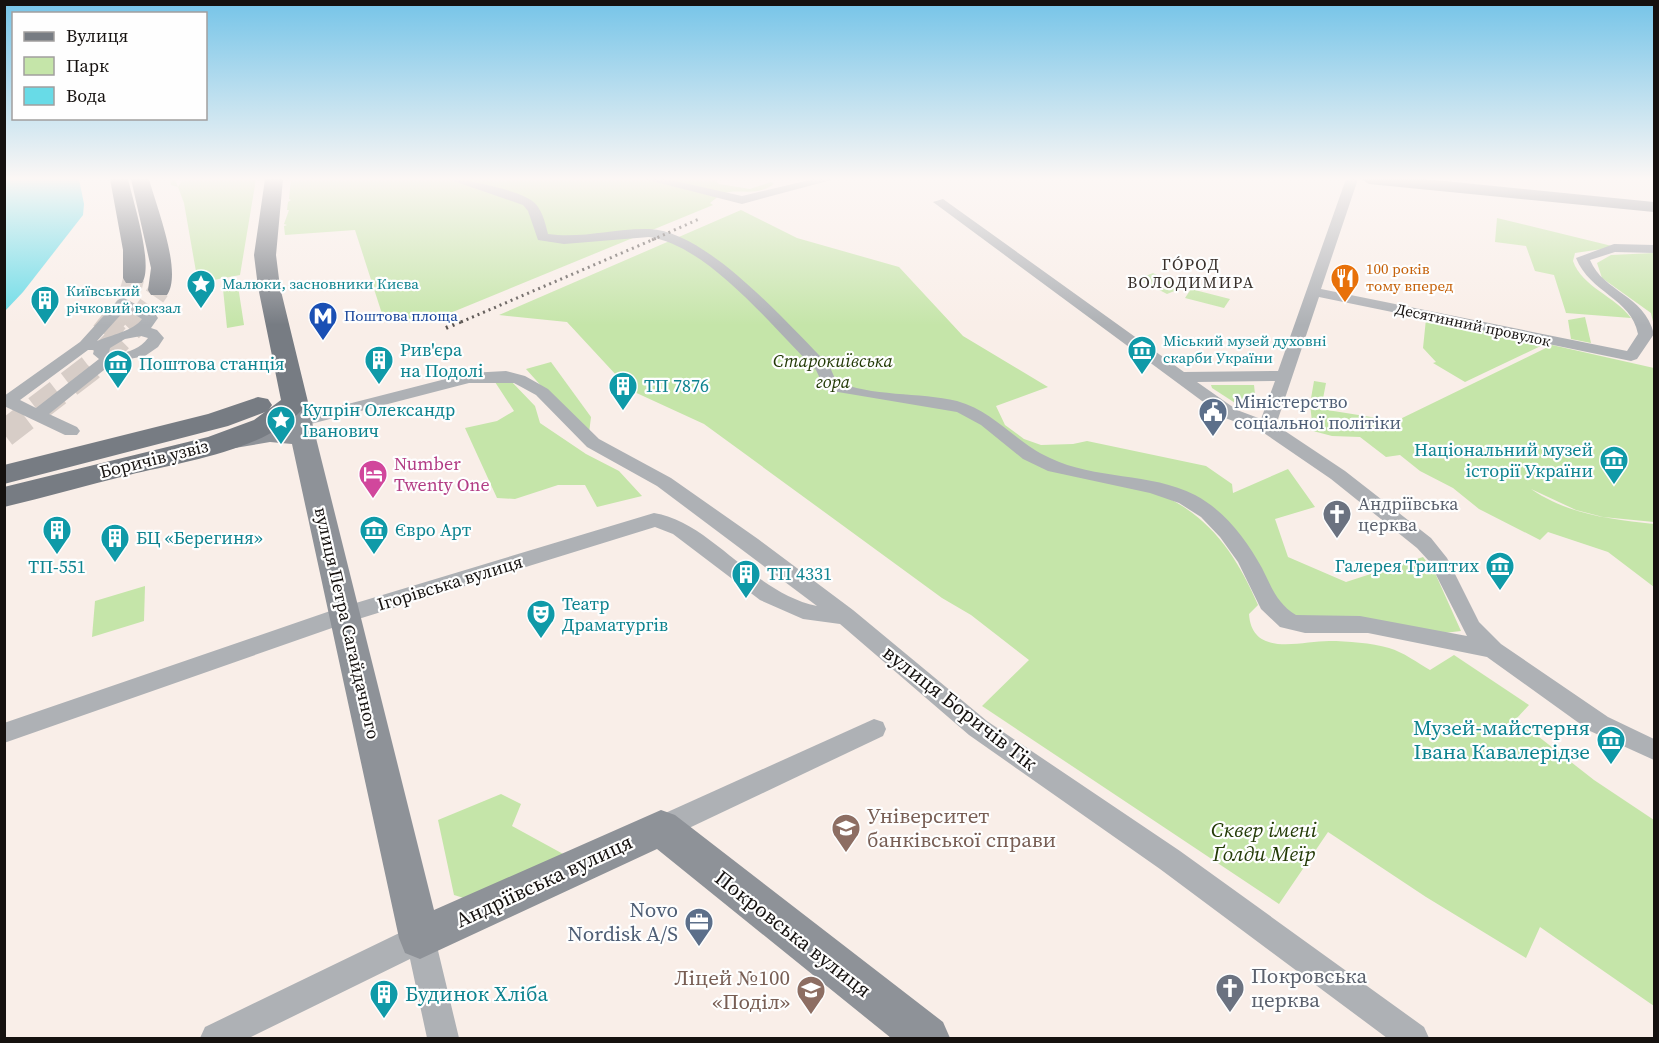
<svg xmlns="http://www.w3.org/2000/svg" width="1659" height="1043" viewBox="0 0 1659 1043" font-family="'Source Serif 4',serif">
	<rect width="100%" height="100%" fill="#f9eee8"/>
	<g fill="#c5e5a9">
		<polygon points="170,179 175,179 178,187 183,179 256,179 240,275 198,283 184,203 178,187 171,185"/>
		<path d="M291,179H719L716,181L719,184L750,189L771,182L774,184C754,198 739,187 722,194C718,196 714,200 710,203L713,205L426,323L384,320L355,230L285,235L284,226L287,225L284,224L289,210H287L288,202L291,200L289,199Z"/>
		<path d="M741,210L797,238L899,267L963,336L1048,387L996,406L1005,425L1024,439L1041,445L1073,444L1087,441L1206,466L1232,484L1233,493L1288,469L1315,507L1275,519L1288,557L1346,582L1423,557L1435,573L1461,631L1427,635L1294,616L1282,608L1213,512L1168,498C1214,521 1238,559 1258,605L1249,614C1252,658 1301,641 1329,641C1348,641 1371,643 1389,648C1403,652 1418,663 1430,670L1454,655L1529,705L1516,719L1594,780L1654,820V1006L1540,927L1526,958L1426,897L1328,832L1279,904L982,706L1029,660L971,615L942,598L704,424L630,390L567,322L499,315Z"/>
		<path d="M1497,218L1616,247L1575,253L1573,261C1582,287 1615,296 1631,318L1566,313L1554,275L1535,271L1526,246L1495,242Z"/>
		<polygon points="1654,253 1654,326 1651,313 1602,278 1597,263 1611,255"/>
		<polygon points="1153,273 1182,288 1167,294 1138,279"/>
		<polygon points="238,286 244,325 227,328 223,289"/>
		<polygon points="1191,289 1230,299 1224,308 1185,298"/>
		<polygon points="1585,317 1591,343 1571,339 1568,320"/>
		<polygon points="1426,319 1545,344 1465,382 1433,363 1436,362 1423,348"/>
		<path d="M1552,345L1654,368V522L1603,517L1576,510L1531,489C1569,515 1610,519 1654,524V587L1608,552L1548,532L1540,540L1479,509L1453,488L1420,471L1400,455L1386,457L1360,437L1332,436L1313,431L1310,404L1314,381L1326,383L1321,409L1396,421Z"/>
		<polygon points="551,362 591,417 589,433 552,398 526,369"/>
		<polygon points="510,380 535,406 540,423 586,454 619,471 642,496 597,507 585,485 558,485 515,499 497,498 465,428 497,421 514,411 495,382"/>
		<polygon points="1211,385 1254,385 1255,394 1246,410 1212,388"/>
		<polygon points="145,586 144,621 92,637 95,601"/>
		<polygon points="501,794 521,804 512,826 565,855 467,899 454,895 438,820"/>
	</g>
	<polygon fill="#68dbe7" points="5,179 79,179 84,204 83,215 23,292 5,311"/>
	<g fill="none" stroke-linecap="round" stroke-linejoin="round">
		<g stroke="#d7cdc7" stroke-width="21" stroke-dasharray="21 10" stroke-linecap="butt">
			<polyline points="114,322 126,306 134,278"/>
			<polyline points="137,322 159,290"/>
		</g>
		<g stroke="#d7cdc7" stroke-width="27" stroke-dasharray="27 14" stroke-linecap="butt">
			<polyline points="104,334 115,320"/>
			<polyline points="4,434 90,368 138,320"/>
		</g>
		<g fill="#aeb1b5" fill-rule="evenodd">
			<path d="M448,179C465,179 517,190 531,200C542,207 545,223 548,234C582,239 615,228 649,229C708,231 787,324 829,365L836,381C870,397 920,392 957,401C994,411 1016,443 1050,458C1095,480 1150,472 1195,495C1225,511 1246,539 1262,568C1271,586 1277,604 1296,615L1360,616L1467,636L1429,561L1417,548L1331,479L1261,431L1225,418L933,202L943,199L1184,372L1278,371L1346,179H1358L1321,289L1627,351L1638,334C1631,298 1590,293 1576,258L1614,244L1654,245V253L1615,252L1590,260C1604,293 1644,294 1654,334L1637,359L1631,361L1319,297L1276,425L1345,471L1431,538L1447,558L1479,622L1501,644L1608,717L1654,739V760L1590,731L1487,657L1368,633H1305L1280,627L1261,609L1238,562L1220,537L1201,517L1179,503L1150,493L1048,471L1023,459L981,425L957,412L832,391L824,387L816,370C774,329 708,245 649,237L564,244L538,240L528,211L523,205ZM1275,381L1261,419L1237,410L1197,382Z"/>
			<polygon points="644,179 666,179 742,196 814,179 835,179 742,204"/>
			<path d="M124,298L156,315L158,318L151,328L157,330L164,338L158,347L145,356L114,362L49,414L77,427L80,431L77,435H65L4,406V396L80,342L119,299ZM126,309L142,319C133,331 111,335 97,341ZM141,336L148,338C139,350 124,355 109,352L110,348L125,339ZM88,350H94L93,354L99,359L36,408L20,400Z"/>
			<path d="M506,371L525,376L548,389L599,439L671,478L758,539L853,610L987,721L1180,851L1424,1027L1429,1038H1387L1160,869L969,735L840,624L803,619L760,600L673,534L655,527L352,621L4,743V723L336,609L654,513C711,522 752,592 817,606L657,486L587,447L536,395L514,383H469L299,427L290,422L293,418L469,373Z"/>
			<polygon points="874,719 883,722 886,729 883,736 670,837 661,840 652,837 648,828 652,819"/>
			<polygon points="420,923 430,928 435,938 459,1038 427,1038 410,959 249,1038 200,1038 205,1027"/>
		</g>
		<g fill="#8e9298" fill-rule="evenodd">
			<polygon points="1361,179 1425,179 1654,202 1654,212 1369,184"/>
			<path d="M295,395L304,397L307,402L434,910L661,810L675,815L943,1022L950,1038H891L657,849L420,959L405,953L399,938L292,444L270,442L229,449L220,446L216,441L220,436C243,430 265,426 289,428L283,402L286,397Z"/>
		</g>
		<g fill="#777c83" fill-rule="evenodd">
			<path d="M110,179H128C133,201 154,265 142,283H126L123,278V250Z"/>
			<path d="M131,179H149C156,206 183,272 167,295H151L148,290L151,268Z"/>
			<path d="M265,179H283L276,255L280,287L308,402C276,449 182,462 129,475C88,485 46,497 4,507V487L208,437L254,420L281,400L258,287L254,255Z"/>
			<polygon points="258,397 268,399 272,405 268,411 228,426 4,484 4,465 208,414"/>
		</g>
		<g stroke="#57514e" stroke-width="3" stroke-dasharray="2 4" stroke-linecap="butt">
			<polyline points="652,240 699,219"/>
			<polyline points="461,322 659,237"/>
		</g>
		<polyline stroke="#57514e" stroke-width="4" stroke-dasharray="2 5" stroke-linecap="butt" points="446,328 464,320"/>
	</g>
	<linearGradient id="sky" x2="0" y2="1"><stop stop-color="#75c4e8"/><stop offset="0.55" stop-color="#fcf7f5"/><stop offset="1" stop-color="#fcf7f5" stop-opacity="0"/></linearGradient>
	<rect width="1659" height="325" fill="url(#sky)"/>
	<defs>
		<g id="restaurant-pin" transform="scale(1.5)"><path d="M0 17L-7.5 6A9.5 9.5 0 1 1 7.5 6Z" fill="#e8710a" stroke="#fefefe"/><path d="M-5-6h1v4h1v-4h1v4h1v-4h1v5L-1.5 .5V6h-2V.5L-5-1ZM5-6V6H3V1.5H1.5Q1.5-4 5-6Z" fill="#fff"/></g>
		<g id="sight-pin" transform="scale(1.5)"><path d="M0 17L-7.5 6A9.5 9.5 0 1 1 7.5 6Z" fill="#0f9aa8" stroke="#fefefe"/><path d="M0-6L1.8-2.2L6-1.7L2.9 1.2L3.7 5.4L0 3.3L-3.7 5.4L-2.9 1.2L-6-1.7L-1.8-2.2Z" fill="#fff"/></g>
		<g id="building-pin" transform="scale(1.5)"><path d="M0 17L-7.5 6A9.5 9.5 0 1 1 7.5 6Z" fill="#0f9aa8" stroke="#fefefe"/><path d="M-4-6H4V6H1V3H-1V6H-4ZM-2.5-4.3h1.7v1.8h-1.7ZM.8-4.3h1.7v1.8H.8ZM-2.5-1h1.7V.8h-1.7ZM.8-1h1.7V.8H.8Z" fill="#fff"/></g>
		<g id="metro-pin" transform="scale(1.5)"><path d="M0 17L-7.5 6A9.5 9.5 0 1 1 7.5 6Z" fill="#1a4fb4" stroke="#fefefe"/><path d="M-5.5 5V-5H-3L0 0L3-5H5.5V5H3V-.5L0 4L-3-.5V5Z" fill="#fff"/></g>
		<g id="museum-pin" transform="scale(1.5)"><path d="M0 17L-7.5 6A9.5 9.5 0 1 1 7.5 6Z" fill="#0f9aa8" stroke="#fefefe"/><path d="M0-6L6-3V-2H-6V-3ZM-5-1h2V3h-2ZM-1-1h2V3h-2ZM3-1h2V3H3ZM-6 4H6V6H-6Z" fill="#fff"/></g>
		<g id="civic-pin" transform="scale(1.5)"><path d="M0 17L-7.5 6A9.5 9.5 0 1 1 7.5 6Z" fill="#5c6f8a" stroke="#fefefe"/><path d="M-.6-6.5H3V-4.5H.6V-3L4-1V1h2V6H-6V1h2V-1L-.6-3ZM-1.2 2.5V6h2.4V2.5Z" fill="#fff"/></g>
		<g id="hotel-pin" transform="scale(1.5)"><path d="M0 17L-7.5 6A9.5 9.5 0 1 1 7.5 6Z" fill="#d1479c" stroke="#fefefe"/><path d="M-6-4.5h1.5V1H6V5H4.5V3h-9V5H-6ZM-4 0a1.8 1.8 0 1 1 3.6 0ZM.5 0V-2.5h3Q6-2.5 6 0Z" fill="#fff"/></g>
		<g id="church-pin" transform="scale(1.5)"><path d="M0 17L-7.5 6A9.5 9.5 0 1 1 7.5 6Z" fill="#6b7280" stroke="#fefefe"/><path d="M-1.2-6h2.4v3.5h3.3v2.4h-3.3V6h-2.4V-.1h-3.3v-2.4h3.3Z" fill="#fff"/></g>
		<g id="theatre-pin" transform="scale(1.5)"><path d="M0 17L-7.5 6A9.5 9.5 0 1 1 7.5 6Z" fill="#0f9aa8" stroke="#fefefe"/><path d="M-5-5.5Q0-4 5-5.5V0Q5 5 0 6Q-5 5-5 0ZM-3.3-2.5H-1v1.5H-3.3ZM1-2.5H3.3v1.5H1ZM-2.8 1Q0 5.5 2.8 1Z" fill="#fff"/></g>
		<g id="university-pin" transform="scale(1.5)"><path d="M0 17L-7.5 6A9.5 9.5 0 1 1 7.5 6Z" fill="#8d6e63" stroke="#fefefe"/><path d="M0-5L7-2L0 1L-7-2ZM-4 1L0 2.5L4 1V4Q0 6-4 4Z" fill="#fff"/></g>
		<g id="office-pin" transform="scale(1.5)"><path d="M0 17L-7.5 6A9.5 9.5 0 1 1 7.5 6Z" fill="#5c6f8a" stroke="#fefefe"/><path d="M-6-3h4V-5.5h4V-3h4V5H-6ZM-1-4.5V-3h2v-1.5ZM-6 0V1H6V0Z" fill="#fff"/></g>
		<g id="school-pin" transform="scale(1.5)"><path d="M0 17L-7.5 6A9.5 9.5 0 1 1 7.5 6Z" fill="#8d6e63" stroke="#fefefe"/><path d="M0-5L7-2L0 1L-7-2ZM-4 1L0 2.5L4 1V4Q0 6-4 4Z" fill="#fff"/></g>
	</defs>
	<g fill-rule="evenodd">
		<use href="#restaurant-pin" x="1345" y="278"/>
		<use href="#sight-pin" x="201" y="284"/>
		<use href="#building-pin" x="45" y="300"/>
		<use href="#metro-pin" x="323" y="316"/>
		<use href="#museum-pin" x="1142" y="350"/>
		<use href="#building-pin" x="379" y="360"/>
		<use href="#museum-pin" x="118" y="364"/>
		<use href="#building-pin" x="623" y="386"/>
		<use href="#civic-pin" x="1213" y="412"/>
		<use href="#sight-pin" x="281" y="420"/>
		<use href="#museum-pin" x="1614" y="460"/>
		<use href="#hotel-pin" x="373" y="474"/>
		<use href="#church-pin" x="1337" y="514"/>
		<use href="#building-pin" x="57" y="530"/>
		<use href="#museum-pin" x="374" y="530"/>
		<use href="#building-pin" x="115" y="538"/>
		<use href="#museum-pin" x="1500" y="566"/>
		<use href="#building-pin" x="746" y="574"/>
		<use href="#theatre-pin" x="541" y="614"/>
		<use href="#museum-pin" x="1611" y="740"/>
		<use href="#university-pin" x="846" y="828"/>
		<use href="#office-pin" x="699" y="922"/>
		<use href="#church-pin" x="1230" y="988"/>
		<use href="#school-pin" x="811" y="990"/>
		<use href="#building-pin" x="384" y="994"/>
	</g>
	<g text-anchor="middle" stroke-width="4.5" stroke-linejoin="round" paint-order="stroke">
		<g font-size="15" fill="#c56008" stroke="#fefefe" text-anchor="start">
			<text x="1366" y="274">100 років<tspan x="1366" dy="17">тому вперед</tspan></text>
		</g>
		<g font-size="15" fill="#0d838f" stroke="#fefefe" text-anchor="start">
			<text x="222" y="289">Малюки, засновники Києва</text>
			<text x="66" y="296">Київський<tspan x="66" dy="17">річковий вокзал</tspan></text>
			<text x="1163" y="346">Міський музей духовні<tspan x="1163" dy="17">скарби України</tspan></text>
		</g>
		<g font-size="15" fill="#164399" stroke="#fefefe" text-anchor="start">
			<text x="344" y="321">Поштова площа</text>
		</g>
		<g font-size="15" fill="#15110f" stroke="#fefefe">
			<text transform="translate(1473 325) rotate(12)" y="5">Десятинний провулок</text>
		</g>
		<g font-size="16" letter-spacing="1.5" fill="#38302b" stroke="#fefefe">
			<text x="1191" y="270">ГО́РОД<tspan x="1191" dy="18">ВОЛОДИМИРА</tspan></text>
		</g>
		<g font-size="18" fill="#0d838f" stroke="#fefefe" text-anchor="start">
			<text x="400" y="356">Рив'єра<tspan x="400" dy="21">на Подолі</tspan></text>
			<text x="139" y="370">Поштова станція</text>
			<text x="644" y="392">ТП 7876</text>
			<text x="302" y="416">Купрін Олександр<tspan x="302" dy="21">Іванович</tspan></text>
			<text x="1593" y="456" text-anchor="end">Національний музей<tspan x="1593" dy="21">історії України</tspan></text>
			<text x="395" y="536">Євро Арт</text>
			<text x="136" y="544">БЦ «Берегиня»</text>
			<text x="1479" y="572" text-anchor="end">Галерея Триптих</text>
			<text x="57" y="573" text-anchor="middle">ТП-551</text>
			<text x="767" y="580">ТП 4331</text>
			<text x="562" y="610">Театр<tspan x="562" dy="21">Драматургів</tspan></text>
		</g>
		<g font-size="18" font-style="italic" fill="#233a06" stroke="#fefefe">
			<text x="833" y="367">Старокиївська<tspan x="833" dy="21">гора</tspan></text>
		</g>
		<g font-size="18" fill="#4e5e75" stroke="#fefefe" text-anchor="start">
			<text x="1234" y="408">Міністерство<tspan x="1234" dy="21">соціальної політіки</tspan></text>
		</g>
		<g font-size="18" fill="#15110f" stroke="#fefefe">
			<text transform="translate(154 459) rotate(-14)" y="6">Боричів узвіз</text>
			<text transform="translate(450 583) rotate(-17)" y="6">Ігорівська вулиця</text>
			<text transform="translate(347 623) rotate(77)" y="6">вулиця Петра Сагайдачного</text>
		</g>
		<g font-size="18" fill="#b23c85" stroke="#fefefe" text-anchor="start">
			<text x="394" y="470">Number<tspan x="394" dy="21">Twenty One</tspan></text>
		</g>
		<g font-size="18" fill="#5b616d" stroke="#fefefe" text-anchor="start">
			<text x="1358" y="510">Андріївська<tspan x="1358" dy="21">церква</tspan></text>
		</g>
		<g font-size="21" fill="#15110f" stroke="#fefefe">
			<text transform="translate(960 708) rotate(38)" y="7">вулиця Боричів Тік</text>
			<text transform="translate(544 881) rotate(-25)" y="7">Андріївська вулиця</text>
			<text transform="translate(793 934) rotate(38)" y="7">Покровська вулиця</text>
		</g>
		<g font-size="21" fill="#0d838f" stroke="#fefefe" text-anchor="end">
			<text x="1590" y="735">Музей-майстерня<tspan x="1590" dy="24">Івана Кавалерідзе</tspan></text>
			<text x="405" y="1001" text-anchor="start">Будинок Хліба</text>
		</g>
		<g font-size="21" fill="#785e54" stroke="#fefefe" text-anchor="start">
			<text x="867" y="823">Університет<tspan x="867" dy="24">банківської справи</tspan></text>
			<text x="790" y="985" text-anchor="end">Ліцей №100<tspan x="790" dy="24">«Поділ»</tspan></text>
		</g>
		<g font-size="21" font-style="italic" fill="#233a06" stroke="#fefefe">
			<text x="1264" y="837">Сквер імені<tspan x="1264" dy="24">Ґолди Меїр</tspan></text>
		</g>
		<g font-size="21" fill="#4e5e75" stroke="#fefefe" text-anchor="end">
			<text x="678" y="917">Novo<tspan x="678" dy="24">Nordisk A/S</tspan></text>
		</g>
		<g font-size="21" fill="#5b616d" stroke="#fefefe" text-anchor="start">
			<text x="1251" y="983">Покровська<tspan x="1251" dy="24">церква</tspan></text>
		</g>
	</g>
	<rect width="1659" height="1043" fill="none" stroke="#15110f" stroke-width="12"/>
	<rect x="12" y="12" width="195" height="108" fill="#fefefe" stroke="#a19f9e" stroke-width="1.5"/>
	<rect x="24" y="32" width="30" height="9" fill="#777c83" stroke="#a19f9e" stroke-width="1.5"/>
	<text x="66" y="42" font-size="18" fill="#15110f">Вулиця</text>
	<rect x="24" y="57" width="30" height="18" fill="#c5e5a9" stroke="#a19f9e" stroke-width="1.5"/>
	<text x="66" y="72" font-size="18" fill="#15110f">Парк</text>
	<rect x="24" y="87" width="30" height="18" fill="#68dbe7" stroke="#a19f9e" stroke-width="1.5"/>
	<text x="66" y="102" font-size="18" fill="#15110f">Вода</text>
</svg>
